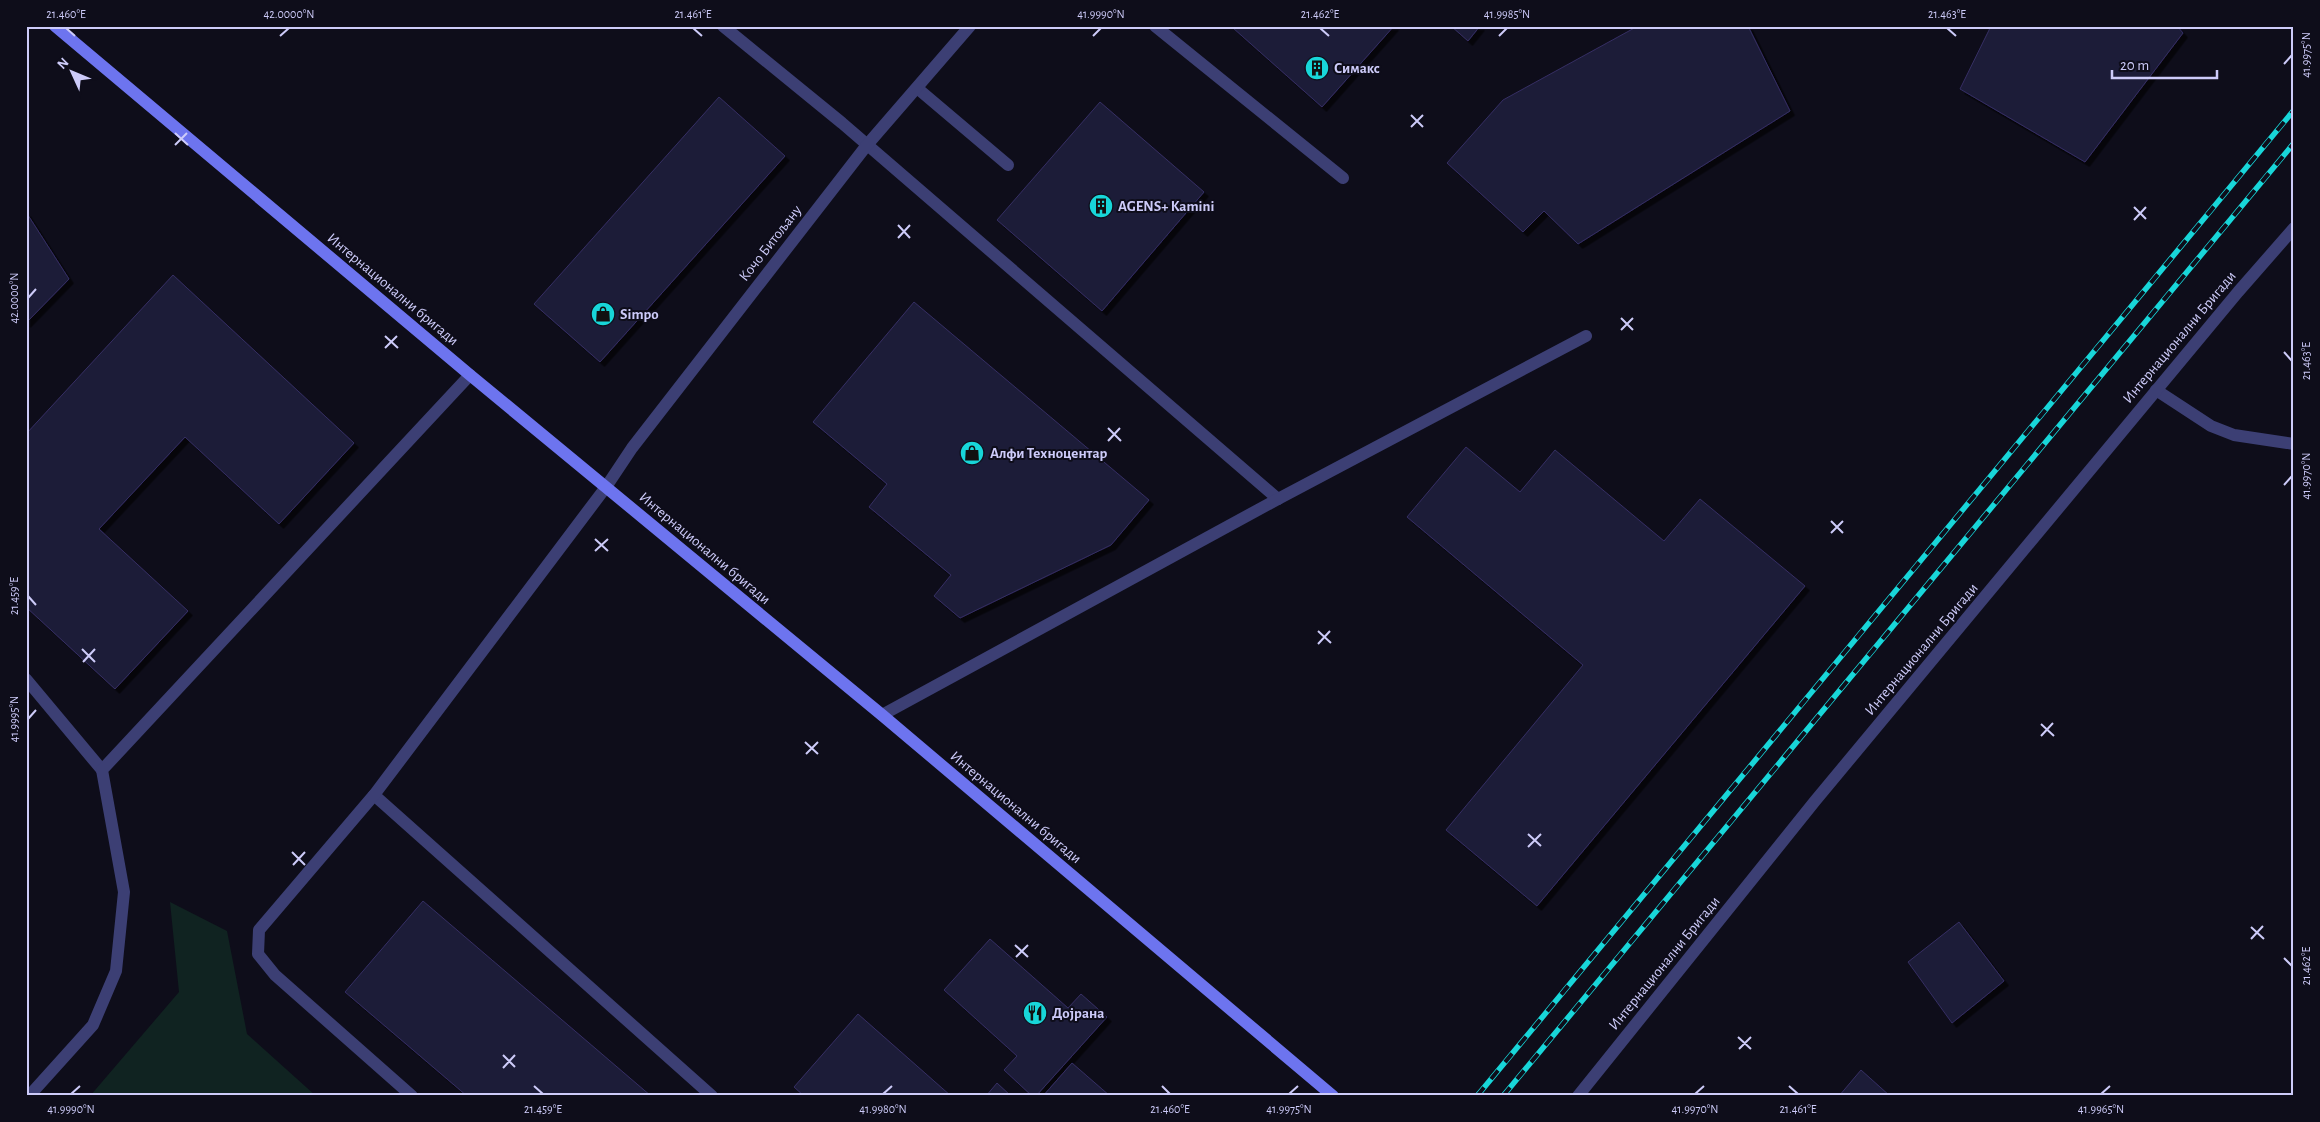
<svg xmlns="http://www.w3.org/2000/svg" width="2320" height="1122" viewBox="0 0 2320 1122" font-family="'Alegreya Sans',sans-serif">
	<defs>
		<filter id="shadow"><feDropShadow dx="4.5" dy="4.5" stdDeviation="0" flood-color="#0009"/></filter>
	</defs>
	<rect width="100%" height="100%" fill="#0e0d1a"/>
	<polygon fill="#102321" points="170,902 227,931 247,1034 316,1096 90,1096 179,992"/>
	<g fill="#1e1b39" stroke="#352f63" filter="url(#shadow)">
		<polygon points="1235,26 1394,26 1322,107 1233,28"/>
		<polygon points="1451,26 1480,26 1468,41"/>
		<polygon points="1638,26 1748,26 1790,111 1578,244 1544,211 1523,232 1447,163 1503,100"/>
		<polygon points="1991,26 2177,26 2183,33 2085,162 1960,89"/>
		<polygon points="719,97 785,156 600,362 534,304"/>
		<polygon points="1100,102 1204,192 1102,311 997,220"/>
		<polygon points="26,212 69,279 26,323"/>
		<polygon points="173,275 354,443 279,524 185,437 99,529 188,611 115,689 26,607 26,434"/>
		<polygon points="914,302 1149,500 1111,545 960,618 934,596 951,575 869,507 887,484 813,422"/>
		<polygon points="1466,447 1520,492 1555,450 1664,541 1700,499 1805,586 1537,906 1446,830 1583,665 1407,517"/>
		<polygon points="423,901 651,1096 467,1096 345,992"/>
		<polygon points="1959,922 2004,981 1952,1023 1908,962"/>
		<polygon points="990,939 1068,1008 1081,994 1107,1017 1036,1096 1032,1096 1004,1070 1017,1056 944,990"/>
		<polygon points="858,1014 951,1096 804,1096 794,1087"/>
		<polygon points="1072,1063 1110,1096 1043,1096"/>
		<polygon points="1861,1070 1890,1096 1839,1096"/>
		<polygon points="997,1083 1011,1096 986,1096"/>
	</g>
	<g fill="none" stroke-linecap="round" stroke-linejoin="round">
		<g stroke="#3c3f74" stroke-width="12">
			<polyline points="723,26 842,123 1278,499"/>
			<polyline points="1155,26 1343,178"/>
			<polyline points="2156,390 2211,426 2234,435 2294,444"/>
			<polyline points="26,679 102,770"/>
			<polyline points="882,715 1278,499 1586,336"/>
			<polyline points="374,795 712,1096"/>
			<polyline points="412,1096 275,975 258,954 259,930 374,795 606,487"/>
		</g>
		<g stroke="#3c3f74" stroke-width="12">
			<polyline points="917,88 1008,165"/>
			<polyline points="606,487 632,448 867,145 970,26"/>
			<polyline points="29,1096 93,1025 116,971 124,892 102,770 470,375"/>
			<polyline points="1578,1096 1815,801 2238,292 2294,228"/>
		</g>
		<polyline stroke="#6d74ef" stroke-width="12" points="55,26 470,375 882,715 1333,1096"/>
		<g stroke="#18d6d9" stroke-width="5.5">
			<g id="rail">
				<polyline points="1477,1096 2294,110"/>
				<polyline points="1503,1096 2294,143"/>
			</g>
		</g>
		<use href="#rail" stroke="#0e0d1a" stroke-width="4" stroke-dasharray="11" stroke-linecap="butt"/>
	</g>
	<path fill="none" stroke="#cdcbf9" stroke-width="2" d="M66,28L75,36M693,28L702,36M1320,28L1329,36M1947,28L1956,36M280,36L289,28M1093,36L1101,28M1499,36L1507,28M2284,64L2292,55M1411,115L1423,127M1411,127L1423,115M175,133L188,145M175,145L187,133M2134,207L2146,219M2134,220L2146,207M898,225L910,238M898,238L910,225M28,298L36,289M1621,318L1633,330M1621,330L1633,318M385,336L398,348M385,348L397,336M2284,352L2292,361M1108,428L1121,441M1108,441L1120,428M2284,485L2292,476M1831,521L1843,533M1831,533L1843,521M595,539L608,551M595,551L608,539M28,596L36,605M1318,631L1331,643M1318,644L1330,631M82,649L95,662M83,662L95,649M28,719L36,710M2041,724L2054,736M2041,736L2053,723M805,742L818,754M806,754L818,742M1528,834L1541,846M1528,847L1541,834M292,852L305,865M293,865L305,852M2251,927L2264,939M2251,939L2263,926M1015,945L1028,957M1016,957L1028,945M2284,958L2292,966M1738,1037L1751,1049M1739,1049L1751,1037M503,1055L515,1067M503,1068L515,1055M534,1086L543,1094M1162,1086L1170,1094M1789,1086L1798,1094M71,1094L80,1086M883,1094L892,1086M1289,1094L1298,1086M1695,1094L1704,1086M2101,1094L2110,1086"/>
	<defs>
		<g id="building-disc" transform="scale(1.25)"><circle r="9.5" fill="#18d6d9" stroke="#0e0d1a"/><path d="M-4-6H4V6H1V3H-1V6H-4ZM-2.5-4.3h1.7v1.8h-1.7ZM.8-4.3h1.7v1.8H.8ZM-2.5-1h1.7V.8h-1.7ZM.8-1h1.7V.8H.8Z" fill="#111"/></g>
		<g id="shop-disc" transform="scale(1.25)"><circle r="9.5" fill="#18d6d9" stroke="#0e0d1a"/><path d="M-5-2.5h2.3a2.7 3.5 0 0 1 5.4 0H5L5.5 6h-11ZM-1.5-2.5h3a1.5 2.3 0 0 0-3 0Z" fill="#111"/></g>
		<g id="restaurant-disc" transform="scale(1.25)"><circle r="9.5" fill="#18d6d9" stroke="#0e0d1a"/><path d="M-5-6h1v4h1v-4h1v4h1v-4h1v5L-1.5 .5V6h-2V.5L-5-1ZM5-6V6H3V1.5H1.5Q1.5-4 5-6Z" fill="#111"/></g>
	</defs>
	<g fill-rule="evenodd">
		<use href="#building-disc" x="1317" y="68"/>
		<use href="#building-disc" x="1101" y="206"/>
		<use href="#shop-disc" x="603" y="314"/>
		<use href="#shop-disc" x="972" y="453"/>
		<use href="#restaurant-disc" x="1035" y="1013"/>
	</g>
	<g text-anchor="middle" stroke-width="4" stroke-linejoin="round" paint-order="stroke">
		<g font-size="15" font-weight="bold" fill="#cdcbf9" stroke="#0e0d1a" text-anchor="start">
			<text x="1334" y="73">Симакс</text>
			<text x="1118" y="211">AGENS+ Kamini</text>
			<text x="620" y="319">Simpo</text>
			<text x="990" y="458">Алфи Техноцентар</text>
			<text x="1052" y="1018">Дојрана</text>
		</g>
		<g font-size="15" fill="#cdcbf9" stroke="#0e0d1a">
			<text transform="translate(770 243) rotate(-52)" y="5">Кочо Битољану</text>
			<text transform="translate(393 289) rotate(40)" y="5">Интернационални бригади</text>
			<text transform="translate(2179 337) rotate(-50)" y="5">Интернационални Бригади</text>
			<text transform="translate(705 548) rotate(40)" y="5">Интернационални бригади</text>
			<text transform="translate(1921 649) rotate(-50)" y="5">Интернационални Бригади</text>
			<text transform="translate(1016 807) rotate(40)" y="5">Интернационални бригади</text>
			<text transform="translate(1664 963) rotate(-51)" y="5">Интернационални Бригади</text>
		</g>
	</g>
	<rect width="2320" height="1122" fill="none" stroke="#0e0d1a" stroke-width="55"/>
	<g transform="translate(72 72) rotate(314)" stroke="#0e0d1a" stroke-width="4" paint-order="stroke">
	<path d="M0-4L9 19L0 12L-9 19Z" fill="#cdcbf9"/>
	<text y="-8" font-size="14" font-weight="bold" text-anchor="middle" fill="#cdcbf9">N</text>
	</g>
	<path d="M2112 70v8h105v-8" fill="none" stroke="#cdcbf9" stroke-width="2.5"/>
	<text x="2120" y="70" font-size="15" fill="#cdcbf9" stroke="#0e0d1a" stroke-width="4" paint-order="stroke">20 m</text>
	<rect x="28" y="28" width="2264" height="1066" fill="none" stroke="#cdcbf9" stroke-width="2"/>
	<g font-size="12" text-anchor="middle" fill="#cdcbf9">
		<text x="66" y="18">21.460°E</text>
		<text x="289" y="18">42.0000°N</text>
		<text x="693" y="18">21.461°E</text>
		<text x="1101" y="18">41.9990°N</text>
		<text x="1320" y="18">21.462°E</text>
		<text x="1507" y="18">41.9985°N</text>
		<text x="1947" y="18">21.463°E</text>
		<text transform="translate(2306 55) rotate(-90)" y="4">41.9975°N</text>
		<text transform="translate(14 298) rotate(-90)" y="4">42.0000°N</text>
		<text transform="translate(2306 361) rotate(-90)" y="4">21.463°E</text>
		<text transform="translate(2306 476) rotate(-90)" y="4">41.9970°N</text>
		<text transform="translate(14 596) rotate(-90)" y="4">21.459°E</text>
		<text transform="translate(14 719) rotate(-90)" y="4">41.9995°N</text>
		<text transform="translate(2306 966) rotate(-90)" y="4">21.462°E</text>
		<text x="71" y="1113">41.9990°N</text>
		<text x="543" y="1113">21.459°E</text>
		<text x="883" y="1113">41.9980°N</text>
		<text x="1170" y="1113">21.460°E</text>
		<text x="1289" y="1113">41.9975°N</text>
		<text x="1695" y="1113">41.9970°N</text>
		<text x="1798" y="1113">21.461°E</text>
		<text x="2101" y="1113">41.9965°N</text>
	</g>
</svg>
